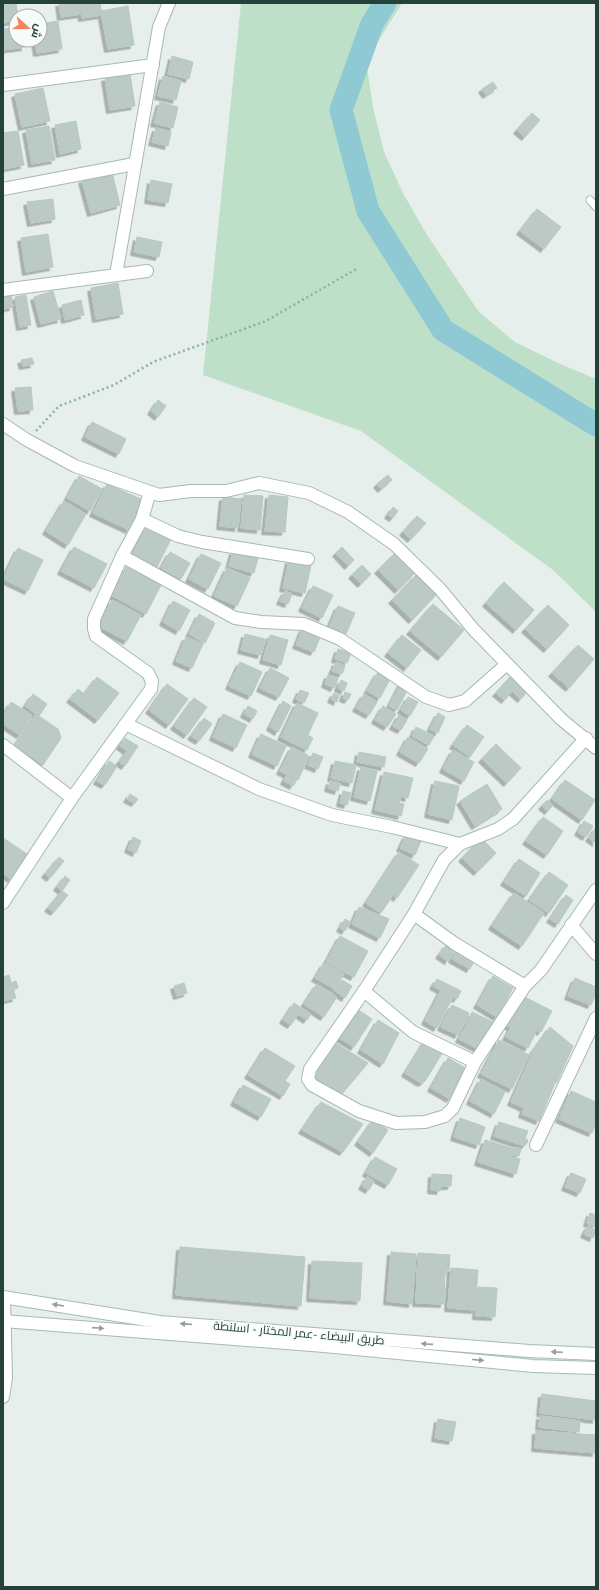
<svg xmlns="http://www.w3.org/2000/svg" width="599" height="1590" viewBox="0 0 599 1590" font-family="'Noto Sans',Cairo,sans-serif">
	<defs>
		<filter id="shadow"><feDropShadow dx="-3.5" dy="3.5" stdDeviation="0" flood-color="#0004"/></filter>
	</defs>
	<rect width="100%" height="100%" fill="#e6efeb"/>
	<polygon fill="#bfe0c8" points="241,3 402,3 366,61 373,107 384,152 404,195 427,235 479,312 515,342 558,363 596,379 596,612 553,570 361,431 203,375"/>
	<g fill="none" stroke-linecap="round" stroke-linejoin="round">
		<polyline stroke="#8ec9d4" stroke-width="23" points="385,3 372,24 341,110 368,211 443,330 596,425"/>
	</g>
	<g fill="#bbcac4" stroke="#b8c9c2" filter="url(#shadow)">
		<polygon points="3,3 16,3 18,16 16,16 16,21 3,23"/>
		<polygon points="59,3 80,3 82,14 61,17"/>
		<polygon points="80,3 100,3 102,15 82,18"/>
		<polygon points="128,6 134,45 108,49 101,11"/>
		<polygon points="58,21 62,49 37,53 35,40 40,40 40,24"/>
		<polygon points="16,27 16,40 24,40 25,47 3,50 3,29"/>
		<polygon points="172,56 193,62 189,79 168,74"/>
		<polygon points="130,74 135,106 110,110 105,78"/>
		<polygon points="163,76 181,81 176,100 158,96"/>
		<polygon points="493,82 497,88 486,95 482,89"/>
		<polygon points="43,88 50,121 22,127 15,94"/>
		<polygon points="160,102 178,107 173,128 154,123"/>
		<polygon points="532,113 540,120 525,137 517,130"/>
		<polygon points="76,121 81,149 60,154 55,125"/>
		<polygon points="49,126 55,160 32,164 26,130"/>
		<polygon points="156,128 171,132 168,146 152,142"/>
		<polygon points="18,131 24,165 3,169 3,133"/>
		<polygon points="112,172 120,205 91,213 82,180"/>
		<polygon points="151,180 172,184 168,203 148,200"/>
		<polygon points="53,199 55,219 31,223 27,202"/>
		<polygon points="537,209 561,227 544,249 520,231"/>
		<polygon points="48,234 53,267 26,272 21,238"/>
		<polygon points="137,237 162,242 159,257 134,252"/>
		<polygon points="118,283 123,314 96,319 91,288"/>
		<polygon points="53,291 61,319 41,324 34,297"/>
		<polygon points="11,293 13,307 4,309 3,294"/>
		<polygon points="26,295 31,325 20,327 15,297"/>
		<polygon points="81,300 84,315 65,320 62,305"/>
		<polygon points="32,358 34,364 23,366 21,360"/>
		<polygon points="31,387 33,410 18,411 15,388"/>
		<polygon points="158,400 166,406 158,417 151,411"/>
		<polygon points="92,422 126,439 119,454 85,437"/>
		<polygon points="388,475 392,480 381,489 377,484"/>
		<polygon points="79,476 102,489 90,511 67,498"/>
		<polygon points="107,484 143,500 129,530 93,513"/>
		<polygon points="244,495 263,496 260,530 241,528"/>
		<polygon points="269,495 288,497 285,532 265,531"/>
		<polygon points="223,497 241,499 238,528 220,526"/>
		<polygon points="64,501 86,514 68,545 46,531"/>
		<polygon points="393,507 398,511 393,518 388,515"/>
		<polygon points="417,516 426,523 411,539 403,532"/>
		<polygon points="146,527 171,539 157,567 132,555"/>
		<polygon points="74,547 107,564 94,588 61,571"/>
		<polygon points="342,547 354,560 348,566 336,553"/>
		<polygon points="18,548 43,560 28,591 3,579"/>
		<polygon points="233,551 258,558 254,573 229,566"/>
		<polygon points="170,552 190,563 181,579 161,568"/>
		<polygon points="395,553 415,573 398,590 378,570"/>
		<polygon points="201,554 221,563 208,589 189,579"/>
		<polygon points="289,560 311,565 305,593 283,588"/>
		<polygon points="362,565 371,574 361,584 352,575"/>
		<polygon points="126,567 161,585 146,614 111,595"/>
		<polygon points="227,568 250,578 237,606 214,596"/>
		<polygon points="416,575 436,595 412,620 392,600"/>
		<polygon points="504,582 534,610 516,630 486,603"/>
		<polygon points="313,586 333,595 322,618 302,608"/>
		<polygon points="285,591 292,594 288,604 280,601"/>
		<polygon points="112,600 141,615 127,641 98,626"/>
		<polygon points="173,601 190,610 179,631 163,622"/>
		<polygon points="433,604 464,630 441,657 410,631"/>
		<polygon points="548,605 569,625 547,649 525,629"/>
		<polygon points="338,606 355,613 346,634 329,627"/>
		<polygon points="199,614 215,623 205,643 189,634"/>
		<polygon points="303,628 321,635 314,652 296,645"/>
		<polygon points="245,634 265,639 261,655 241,650"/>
		<polygon points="270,635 288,640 281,665 263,660"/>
		<polygon points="402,635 421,650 407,668 388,653"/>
		<polygon points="186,637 203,644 192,668 176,661"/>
		<polygon points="578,645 594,659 569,688 552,673"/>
		<polygon points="338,649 351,653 347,663 335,659"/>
		<polygon points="240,662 262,672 251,696 229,686"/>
		<polygon points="336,662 345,666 342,674 332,671"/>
		<polygon points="270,668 289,678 279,697 260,688"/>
		<polygon points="378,672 390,679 380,698 367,691"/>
		<polygon points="513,674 529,689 521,699 512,691 505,700 496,693"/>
		<polygon points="328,675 338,679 334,688 325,684"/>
		<polygon points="97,677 119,693 98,720 70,699 78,689 84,694"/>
		<polygon points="341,680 347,683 344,691 338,688"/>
		<polygon points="401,683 409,687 397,710 389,706"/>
		<polygon points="167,684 188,699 169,725 149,710"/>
		<polygon points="300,690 309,693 304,703 296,699"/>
		<polygon points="345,692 351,694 348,700 343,698"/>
		<polygon points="334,693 339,695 337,702 331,699"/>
		<polygon points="33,694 47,704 39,716 25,706"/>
		<polygon points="364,694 377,702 369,715 356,708"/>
		<polygon points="408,697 418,702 410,716 401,710"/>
		<polygon points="194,698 207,707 187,735 174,726"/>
		<polygon points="283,701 291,706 278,732 270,727"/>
		<polygon points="11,702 32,715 20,735 3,724 3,716"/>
		<polygon points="297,703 318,713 308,735 313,738 307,750 281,737"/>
		<polygon points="248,706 257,711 253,719 244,714"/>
		<polygon points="383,706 396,714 387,727 375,720"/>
		<polygon points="438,713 445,717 438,733 430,729"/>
		<polygon points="36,714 58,729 61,738 43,765 15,745"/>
		<polygon points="223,714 247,725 236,748 213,737"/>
		<polygon points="399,715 407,720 401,730 393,726"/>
		<polygon points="204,718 212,724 199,741 191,736"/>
		<polygon points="467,725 484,737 470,757 453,745"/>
		<polygon points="416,727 434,736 429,745 412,736"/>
		<polygon points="261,734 286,746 277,766 252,754"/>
		<polygon points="408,737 428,749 419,763 400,752"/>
		<polygon points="125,738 138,746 125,766 119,762 127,751 120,746"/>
		<polygon points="496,744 521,768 507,783 482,759"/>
		<polygon points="292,747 309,756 298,780 280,771"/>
		<polygon points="453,750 474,762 464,781 443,769"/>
		<polygon points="359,752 386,757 384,767 357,762"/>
		<polygon points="313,753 323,757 318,769 308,765"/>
		<polygon points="109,761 117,766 105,785 97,781"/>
		<polygon points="335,761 356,765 352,783 331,778"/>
		<polygon points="361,767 377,771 370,801 354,797"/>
		<polygon points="384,772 413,778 408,798 401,796 399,803 404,804 401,816 375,810"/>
		<polygon points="287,775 296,781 293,786 284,781"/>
		<polygon points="565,780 595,800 582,820 552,799"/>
		<polygon points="330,781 340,783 338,791 328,788"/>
		<polygon points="435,781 459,786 452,820 428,814"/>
		<polygon points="487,784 502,809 475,826 460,801"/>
		<polygon points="343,791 351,793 347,805 340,803"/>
		<polygon points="130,794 138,799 135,803 127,799"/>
		<polygon points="547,800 553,805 548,811 542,806"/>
		<polygon points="543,817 563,831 547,855 526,841"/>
		<polygon points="584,821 593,826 586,837 578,832"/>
		<polygon points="596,827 596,843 589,838"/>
		<polygon points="406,835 421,841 415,855 400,848"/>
		<polygon points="133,837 141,841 136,853 128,849"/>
		<polygon points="3,838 27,854 11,879 3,873"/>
		<polygon points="481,838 496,853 477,872 462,858"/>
		<polygon points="399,852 419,865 397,898 393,895 381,913 366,903"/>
		<polygon points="59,857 64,861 50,878 45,874"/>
		<polygon points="519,859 540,873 526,896 504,882"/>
		<polygon points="549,872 568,885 549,913 529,900"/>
		<polygon points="65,876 70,880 62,891 57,887"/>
		<polygon points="62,891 68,895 54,912 48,908"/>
		<polygon points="514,893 544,913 522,946 492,926"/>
		<polygon points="566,895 573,900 558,924 550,919"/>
		<polygon points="359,907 389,919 380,938 352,924"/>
		<polygon points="345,919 350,922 345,931 340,928"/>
		<polygon points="340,936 368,951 354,977 326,962"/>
		<polygon points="446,945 454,950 448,961 439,955"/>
		<polygon points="457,949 475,959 470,969 452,959"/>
		<polygon points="324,963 344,974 335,989 315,978"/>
		<polygon points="9,975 11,983 16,981 18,988 13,989 16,998 3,1001 3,977"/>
		<polygon points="493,976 513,988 497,1017 477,1005"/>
		<polygon points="575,978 596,987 596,994 591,1005 568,996"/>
		<polygon points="437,979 461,991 457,999 453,997 437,1028 425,1021 441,990 433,986"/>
		<polygon points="342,980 352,986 345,998 335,991"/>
		<polygon points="184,983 187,993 177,996 174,986"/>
		<polygon points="317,984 337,997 324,1017 304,1004"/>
		<polygon points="521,995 552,1011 541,1032 537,1030 528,1048 506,1037 511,1027 506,1025"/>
		<polygon points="294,1003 311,1014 307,1020 298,1014 291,1025 283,1020"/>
		<polygon points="452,1005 469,1013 458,1035 441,1027"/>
		<polygon points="357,1009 372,1019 354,1047 338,1037"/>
		<polygon points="472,1012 493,1022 479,1049 459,1039"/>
		<polygon points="378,1020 399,1033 383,1064 361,1050"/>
		<polygon points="550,1027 573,1046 557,1082 555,1083 539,1121 522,1114 524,1108 511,1102 533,1051"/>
		<polygon points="499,1040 529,1055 512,1089 481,1074"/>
		<polygon points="332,1041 368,1063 341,1095 310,1075"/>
		<polygon points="425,1041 443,1052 425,1081 421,1083 405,1073"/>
		<polygon points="265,1048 295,1066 285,1081 290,1084 283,1096 248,1075"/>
		<polygon points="448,1058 467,1069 450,1099 431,1088"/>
		<polygon points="481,1079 505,1092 494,1114 470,1101"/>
		<polygon points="243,1085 271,1099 261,1117 234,1102"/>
		<polygon points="571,1091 596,1102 596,1124 592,1133 559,1119"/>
		<polygon points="321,1102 363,1124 343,1152 302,1130"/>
		<polygon points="460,1118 485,1127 479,1145 454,1137"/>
		<polygon points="373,1120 388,1130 373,1153 358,1142"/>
		<polygon points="499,1122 528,1131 525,1139 528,1140 527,1143 524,1146 494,1136"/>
		<polygon points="485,1140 515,1149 515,1147 521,1149 519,1156 513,1155 511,1157 520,1159 516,1174 478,1162"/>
		<polygon points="375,1157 397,1169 388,1185 366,1173"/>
		<polygon points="571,1173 586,1179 580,1193 565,1187"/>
		<polygon points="432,1174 452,1175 451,1186 441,1186 440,1191 431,1190"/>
		<polygon points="367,1177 374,1181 369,1190 362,1186"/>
		<polygon points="590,1213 596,1215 596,1227 587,1223"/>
		<polygon points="588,1226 596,1230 593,1238 584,1234"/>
		<polygon points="180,1247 305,1257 301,1306 176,1295"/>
		<polygon points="391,1252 416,1254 412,1304 387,1301"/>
		<polygon points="418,1253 450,1255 449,1271 445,1270 444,1304 416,1303"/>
		<polygon points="312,1261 362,1263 360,1301 310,1298"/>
		<polygon points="451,1268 478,1270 475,1310 448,1308"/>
		<polygon points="478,1287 497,1288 495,1317 476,1316"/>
		<polygon points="542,1394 596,1401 596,1420 540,1413"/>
		<polygon points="540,1416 580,1421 579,1432 539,1427"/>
		<polygon points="438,1419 456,1422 452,1441 435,1438"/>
		<polygon points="536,1431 596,1435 596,1453 535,1448"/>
	</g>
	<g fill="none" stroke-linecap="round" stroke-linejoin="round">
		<g stroke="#a8b8b2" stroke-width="9">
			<polyline id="lane" points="590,200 596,207"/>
		</g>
		<g stroke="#a8b8b2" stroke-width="14">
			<g id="street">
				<polyline points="3,85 153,65"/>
				<polyline points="3,189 134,164"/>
				<polyline points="116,275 159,27 169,3"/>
				<polyline points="3,290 147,271"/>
				<polyline points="3,424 27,440 75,466 159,495 191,491 226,491 259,483 309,493 348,512 394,544 440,589 474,630 561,719 596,748"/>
				<polyline points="142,519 178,536 202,542 308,559"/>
				<polyline points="122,556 235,618 261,622 304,624 340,639 426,697 449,705 465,701 507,664"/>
				<polyline points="126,724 259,789 332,815 392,827 460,844"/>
				<polyline points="586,738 513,819 498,829 460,844 444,860 414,914 364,991 310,1069 308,1079 312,1085 359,1111 396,1123 425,1122 445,1116 453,1108 475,1062 525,986 541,970 596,890"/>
				<polyline points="3,745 72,798"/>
				<polyline points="3,903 72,798 151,689 152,681 148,673 96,636 94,629 94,619 122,556 142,519 150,492"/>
				<polyline points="414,914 454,943 525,986"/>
				<polyline points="571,925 596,954"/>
				<polyline points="364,991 413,1032 475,1062"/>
				<polyline points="536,1145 596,1018"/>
				<polyline points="3,1397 6,1378 4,1297"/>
			</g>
		</g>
		<g stroke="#a4bbb3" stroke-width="14">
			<g id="secondary">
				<polyline points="3,1297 160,1322 529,1351 596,1354"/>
				<polyline points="3,1321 324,1346 533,1366 596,1368"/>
			</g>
		</g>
		<polyline stroke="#86b3a5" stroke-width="2.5" stroke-dasharray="2 3" stroke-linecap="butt" points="36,431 59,406 114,385 153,362 266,321 358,268"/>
		<use href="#lane" stroke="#fff" stroke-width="7"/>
		<use href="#street" stroke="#fff" stroke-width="12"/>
		<use href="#secondary" stroke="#fff" stroke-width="12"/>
	</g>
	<defs><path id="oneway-solid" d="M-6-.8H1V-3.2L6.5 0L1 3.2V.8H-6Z"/></defs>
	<g fill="#92a09c">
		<use href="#oneway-solid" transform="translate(58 1305) rotate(-171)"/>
		<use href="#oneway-solid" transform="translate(186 1324) rotate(-175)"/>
		<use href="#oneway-solid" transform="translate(98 1328) rotate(4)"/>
		<use href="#oneway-solid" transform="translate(427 1344) rotate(-176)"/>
		<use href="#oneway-solid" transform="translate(557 1352) rotate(-178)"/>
		<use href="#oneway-solid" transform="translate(478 1360) rotate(5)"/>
	</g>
	<g text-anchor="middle" stroke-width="3.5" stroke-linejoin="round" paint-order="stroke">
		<g font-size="12" fill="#24423a" stroke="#f7fbf9">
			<text transform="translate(299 1333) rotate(5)" y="4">طريق البيضاء -عمر المختار - اسلنطة</text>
		</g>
	</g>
	<rect width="599" height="1590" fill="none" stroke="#24423a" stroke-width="8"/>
	<g transform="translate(28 28) rotate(111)"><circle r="19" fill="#f7fbf9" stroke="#a3b1ad"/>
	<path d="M0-3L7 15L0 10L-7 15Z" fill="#f4845f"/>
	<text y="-6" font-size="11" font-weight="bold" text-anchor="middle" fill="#24423a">ش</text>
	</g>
</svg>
